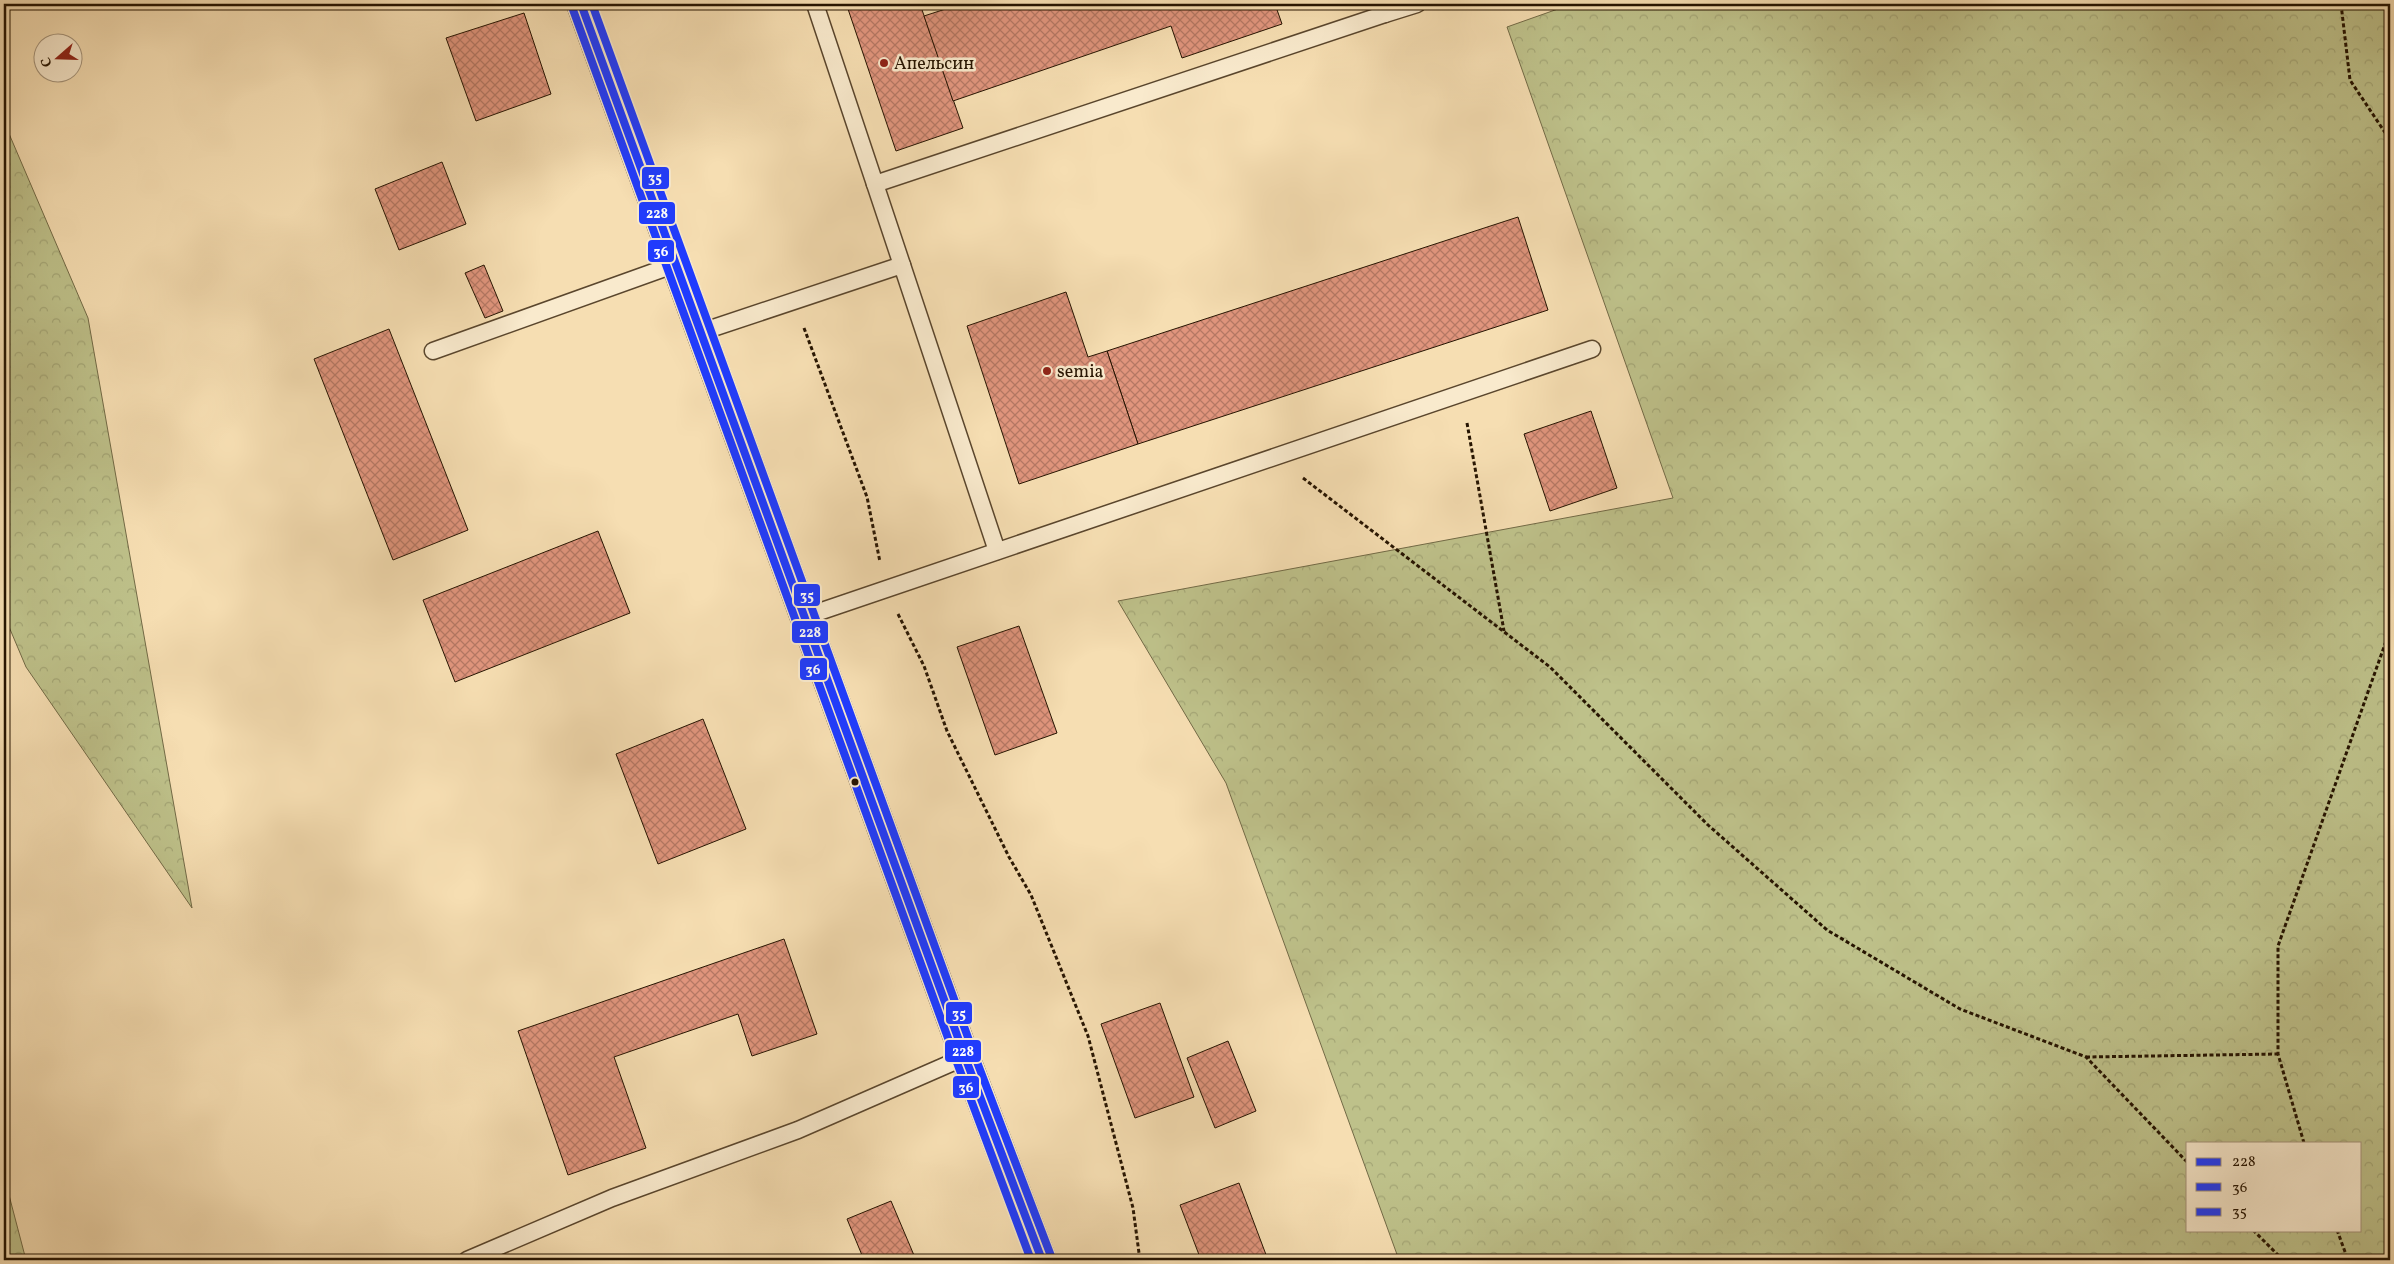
<svg xmlns="http://www.w3.org/2000/svg" width="2394" height="1264" viewBox="0 0 2394 1264" font-family="Vollkorn,serif">
	<defs>
		<pattern id="forest-crowns" width="20" height="18" patternUnits="userSpaceOnUse" patternTransform="scale(1.25)"><rect width="20" height="18" fill="#bec18a"/><path d="M2 6a3 3 0 1 1 6 0M12 15a3 3 0 1 1 6 0" fill="none" stroke="#a3a575"/></pattern>
		<pattern id="building-cross-hatch" width="8" height="8" patternUnits="userSpaceOnUse" patternTransform="scale(1.25)"><rect width="8" height="8" fill="#e0957d"/><path d="M0 0l8 8M0 8l8-8" fill="none" stroke="#b57864"/></pattern>
	</defs>
	<rect width="100%" height="100%" fill="#f6deb2"/>
	<filter id="stains"><feTurbulence type="fractalNoise" baseFrequency=".004" numOctaves="4"/><feColorMatrix values="0 0 0 0 .2 0 0 0 0 .09 0 0 0 0 .02 0 0 0 .5 -.17"/></filter>
	<radialGradient id="worn" r=".72"><stop offset=".6" stop-color="#630" stop-opacity="0"/><stop offset="1" stop-color="#630" stop-opacity=".3"/></radialGradient>
	<g fill="url(#forest-crowns)" stroke="#726a46" fill-rule="evenodd">
		<path d="M1572,4H2390V1260H1399L1226,783L1118,601L1673,498L1507,27ZM2188,1143H2360V1230H2188Z"/>
		<polygon points="4,122 88,318 192,908 26,667 4,615"/>
		<polygon points="4,1176 26,1260 4,1260"/>
	</g>
	<g fill="url(#building-cross-hatch)" stroke="#261401">
		<polygon points="863,4 920,4 963,128 896,151 848,9"/>
		<polygon points="961,4 1275,4 1282,24 1182,58 1171,26 953,101 924,16"/>
		<polygon points="524,13 551,94 476,121 446,38"/>
		<polygon points="442,162 466,224 399,250 375,189"/>
		<polygon points="1518,217 1548,310 1138,444 1107,351"/>
		<polygon points="484,265 503,311 485,318 465,273"/>
		<polygon points="1066,292 1088,357 1107,351 1138,444 1019,484 967,326"/>
		<polygon points="389,329 468,530 393,560 314,359"/>
		<polygon points="1591,411 1617,488 1550,511 1524,434"/>
		<polygon points="598,531 630,613 455,682 423,600"/>
		<polygon points="1019,626 1057,733 995,755 957,647"/>
		<polygon points="703,719 746,829 658,864 616,754"/>
		<polygon points="784,939 817,1034 752,1056 738,1014 614,1057 646,1148 568,1175 518,1031"/>
		<polygon points="1160,1003 1194,1097 1135,1118 1101,1024"/>
		<polygon points="1228,1041 1256,1111 1215,1128 1187,1058"/>
		<polygon points="1239,1183 1268,1260 1201,1260 1180,1205"/>
		<polygon points="891,1201 916,1260 864,1260 847,1219"/>
	</g>
	<g fill="none" stroke-linecap="round" stroke-linejoin="round">
		<g stroke="#5a462d" stroke-width="19">
			<g id="lane">
				<polyline points="815,4 875,184"/>
				<polyline points="1385,14 1417,4"/>
				<polyline points="902,265 875,184 1385,14 1381,4"/>
				<polyline points="701,332 902,265 997,551"/>
				<polyline points="433,351 676,264"/>
				<polyline points="804,617 1592,349"/>
				<polyline points="467,1260 612,1198 798,1130 965,1057"/>
			</g>
		</g>
		<g stroke="#261401" stroke-width="30">
			<polyline id="secondary" points="581,4 965,1057 1042,1260"/>
		</g>
		<g stroke="#261401" stroke-width="3" stroke-dasharray="4 2.5" stroke-linecap="butt">
			<polyline points="2341,4 2350,80 2390,140"/>
			<polyline points="804,328 867,497 880,562"/>
			<polyline points="1467,423 1504,631"/>
			<polyline points="1303,478 1550,667 1708,825 1827,930 1960,1009 2086,1057 2188,1163"/>
			<polyline points="898,614 924,666 947,731 1009,857 1031,895 1088,1036 1133,1208 1139,1253 1143,1260"/>
			<polyline points="2086,1057 2278,1054"/>
			<polyline points="2304,1143 2278,1054 2278,946 2390,630"/>
			<polyline points="2253,1230 2283,1260"/>
			<polyline points="2337,1230 2348,1260"/>
		</g>
		<use href="#lane" stroke="#f9eacd" stroke-width="16"/>
		<use href="#secondary" stroke="#f9eacd" stroke-width="28"/>
		<g stroke="#f9eacd" stroke-width="11">
			<polyline id="bus-1" points="581,4 965,1057 1042,1260"/>
		</g>
		<g stroke="#f9eacd" stroke-width="11">
			<polyline id="bus-2" points="572,7 956,1060 1031,1260"/>
		</g>
		<g stroke="#f9eacd" stroke-width="11">
			<polyline id="bus-3" points="592,4 974,1054 1051,1256"/>
		</g>
		<use href="#bus-1" stroke="#1f3bff" stroke-width="8"/>
		<use href="#bus-2" stroke="#1f3bff" stroke-width="8"/>
		<use href="#bus-3" stroke="#1f3bff" stroke-width="8"/>
	</g>
	<g fill="#8f2418" stroke="#f9eacd" stroke-width="2">
		<circle cx="884" cy="63" r="5"/>
		<circle cx="1047" cy="371" r="5"/>
	</g>
	<circle fill="#261401" stroke="#f9eacd" stroke-width="2" cx="855" cy="782" r="4.5"/>
	<g text-anchor="middle" stroke-width="5" stroke-linejoin="round" paint-order="stroke">
		<g font-size="18" fill="#261401" stroke="#f9eacd" text-anchor="start">
			<text x="894" y="69">Апельсин</text>
			<text x="1057" y="377">semia</text>
		</g>
	</g>
	<g stroke="#f9eacd" stroke-width="2">
		<rect x="641" y="166" width="29" height="24" rx="5" fill="#1f3bff"/>
		<rect x="638" y="201" width="38" height="24" rx="5" fill="#1f3bff"/>
		<rect x="647" y="239" width="28" height="24" rx="5" fill="#1f3bff"/>
		<rect x="793" y="583" width="28" height="24" rx="5" fill="#1f3bff"/>
		<rect x="791" y="620" width="38" height="24" rx="5" fill="#1f3bff"/>
		<rect x="799" y="657" width="29" height="24" rx="5" fill="#1f3bff"/>
		<rect x="945" y="1001" width="28" height="24" rx="5" fill="#1f3bff"/>
		<rect x="944" y="1039" width="38" height="24" rx="5" fill="#1f3bff"/>
		<rect x="952" y="1075" width="28" height="24" rx="5" fill="#1f3bff"/>
	</g>
	<g font-size="14" text-anchor="middle" font-weight="bold" fill="#fff">
		<text x="655" y="182">35</text>
		<text x="657" y="218">228</text>
		<text x="661" y="256">36</text>
		<text x="807" y="600">35</text>
		<text x="810" y="637">228</text>
		<text x="813" y="674">36</text>
		<text x="959" y="1018">35</text>
		<text x="963" y="1056">228</text>
		<text x="966" y="1092">36</text>
	</g>
	<rect width="2394" height="1264" fill="none" stroke="#f6deb2" stroke-width="20"/>
	<rect x="5" y="5" width="2384" height="1254" fill="none" stroke="#261401" stroke-width="2.5"/>
	<rect x="10" y="10" width="2374" height="1244" fill="none" stroke="#261401"/>
	<rect x="2186" y="1142" width="175" height="90" fill="#f9eacd" stroke="#a5947b"/>
	<rect x="2196" y="1158" width="25" height="8" fill="#1f3bff" stroke="#a5947b"/>
	<text x="2232" y="1166" font-size="15" fill="#261401">228</text>
	<rect x="2196" y="1183" width="25" height="8" fill="#1f3bff" stroke="#a5947b"/>
	<text x="2232" y="1192" font-size="15" fill="#261401">36</text>
	<rect x="2196" y="1208" width="25" height="8" fill="#1f3bff" stroke="#a5947b"/>
	<text x="2232" y="1216" font-size="15" fill="#261401">35</text>
	<g transform="translate(58 58) rotate(250)"><circle r="24" fill="#f9eacd" stroke="#a5947b"/>
	<path d="M0-4L9 19L0 12L-9 19Z" fill="#8f2418"/>
	<text y="-8" font-size="14" font-weight="bold" text-anchor="middle" fill="#261401">С</text>
	</g>
	<rect width="100%" height="100%" filter="url(#stains)"/>
	<rect width="100%" height="100%" fill="url(#worn)"/>
</svg>
